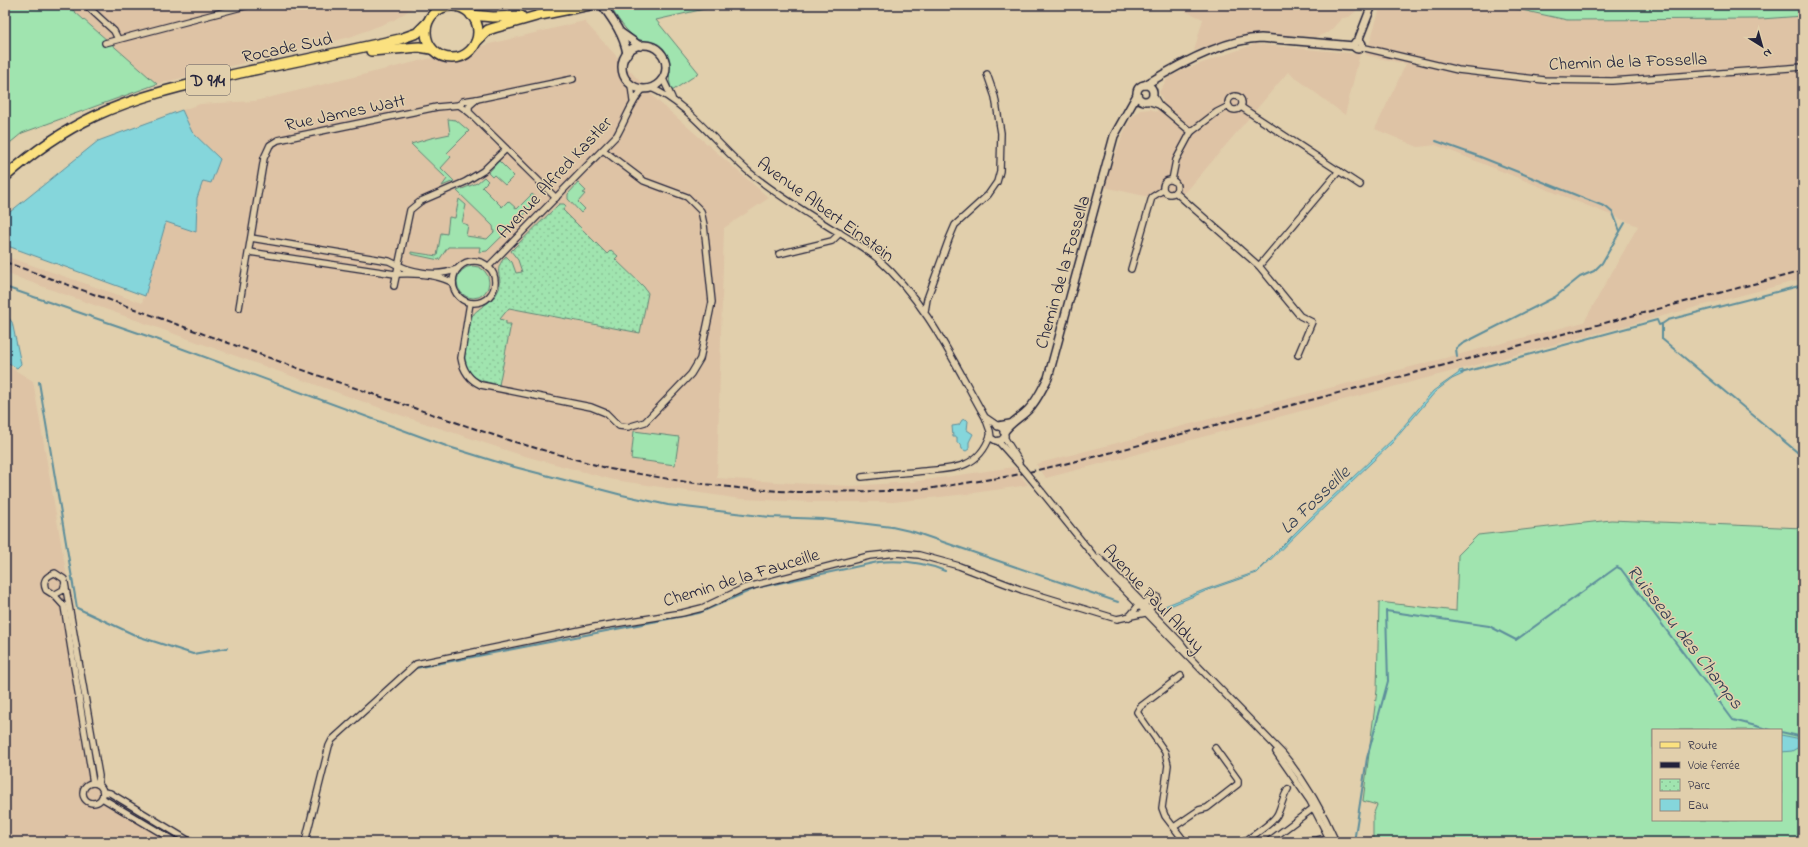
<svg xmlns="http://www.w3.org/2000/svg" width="1808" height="847" viewBox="0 0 1808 847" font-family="'Indie Flower',sans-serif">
	<defs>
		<pattern id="park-dots" width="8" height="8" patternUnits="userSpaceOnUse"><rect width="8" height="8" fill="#a0e4af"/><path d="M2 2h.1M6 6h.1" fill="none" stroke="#8ac397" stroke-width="1.8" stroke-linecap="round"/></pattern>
	</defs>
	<rect width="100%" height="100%" fill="#e1cfac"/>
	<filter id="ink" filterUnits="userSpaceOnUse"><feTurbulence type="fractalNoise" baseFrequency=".025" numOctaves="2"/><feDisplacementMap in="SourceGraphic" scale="8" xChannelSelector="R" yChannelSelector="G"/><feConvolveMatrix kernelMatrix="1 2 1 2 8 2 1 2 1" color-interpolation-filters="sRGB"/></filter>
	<g filter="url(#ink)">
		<g fill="#dec3a5">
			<polygon points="67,5 417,5 394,20 350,37 157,84"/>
			<polygon points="1172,5 1358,5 1356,11 1349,17 1342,18 1329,32 1316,37 1285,35 1243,35 1194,51 1203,19"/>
			<polygon points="1381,5 1499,5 1567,20 1761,19 1803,16 1803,279 1046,478 1036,464 1584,322 1638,226 1436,145 1418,147 1375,129 1406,64 1366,55"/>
			<polygon points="584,21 658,101 769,198 724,228 717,478 792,483 851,486 912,482 1014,467 1028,485 967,494 893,502 812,502 741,499 614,480 521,455 400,415 5,273 5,256 142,303 166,222 196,232 197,198 203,181 211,183 220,159 192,132 182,110 200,104 255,101"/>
			<polygon points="1255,44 1360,54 1345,115 1288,72 1186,192 1158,199 1104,187 1106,177 1124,132 1131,118 1140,110 1151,109 1156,112 1163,101 1159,92 1168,78 1183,70"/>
			<polygon points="5,364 33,381 103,786 196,842 5,842"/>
		</g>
		<g fill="#a0e4af" stroke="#618375" fill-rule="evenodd">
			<polygon points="5,5 67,5 157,84 22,133 5,147"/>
			<path d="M614,5H722L656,20L699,73L672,91C666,78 673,61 664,49C657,40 648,43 638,39C627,34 616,16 610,6Z"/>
			<polygon points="1499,5 1803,5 1803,16 1761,19 1567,20"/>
			<polygon points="448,119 456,120 469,131 447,153 451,157 441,168 454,181 442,186 447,179 411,144 431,138 450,134"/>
			<polygon points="499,161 514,176 505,185 494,175 492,177 488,173"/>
			<polygon points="484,177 488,181 482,187 502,207 508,201 517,209 532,194 539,200 487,251 479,252 480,247 448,247 439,260 411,254 411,252 437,256 441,233 447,234 449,217 455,218 459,199 466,205 462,223 468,225 466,236 487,239 494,232 493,226 457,191 477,183"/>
			<polygon points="578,183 586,191 583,193 585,194 578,202 585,209 581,213 568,199 568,194"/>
			<circle cx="473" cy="282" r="16"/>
			<polygon points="634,431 679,437 675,465 631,459"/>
			<path d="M1611,520L1803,528V842H1373V815L1377,805L1363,801L1377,690L1379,602L1456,611L1458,555L1478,535ZM1653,730H1781V820H1653Z"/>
		</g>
		<path fill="url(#park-dots)" stroke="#618375" d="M559,204H564L566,206L563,210L607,254L611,250L618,256L615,259L644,287L648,293L640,333L509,308L500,319L506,321V324H511L499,385C492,383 484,382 478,379C455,368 468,335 472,316C480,305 493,304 499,289C503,275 492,271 506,256L512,262L516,273L522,272L518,260L511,251Z"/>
		<g fill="#85d6db" stroke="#5d8e9b">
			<polygon points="182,110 192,132 220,159 211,183 203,181 197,198 196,232 166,222 145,296 5,245 5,216 98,141"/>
			<polygon points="5,316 8,317 12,322 21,364 17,368 5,361"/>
			<polygon points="1463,370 1463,374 1452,379 1436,391 1392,443 1309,522 1257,573 1208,590 1161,610 1160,608 1204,590 1256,572 1309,519 1393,439 1433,391 1459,373 1459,371"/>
			<polygon points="962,420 966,419 968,421 967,430 973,434 969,442 969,449 966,451 962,449 961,444 957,443 957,437 953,437 952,426 959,425"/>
			<polygon points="1781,735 1801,739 1799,747 1792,751 1781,752"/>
		</g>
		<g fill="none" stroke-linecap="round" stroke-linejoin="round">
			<g stroke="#5d8e9b" stroke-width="2">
				<polyline points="1436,141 1478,156 1606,207 1613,213 1620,231"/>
				<polyline points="5,287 156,339 449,447 507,465 622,495 668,505 770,517 823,519 851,522 892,527 914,532 1118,602"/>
				<polyline points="1662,324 1662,339 1803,457"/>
				<polyline points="1662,324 1668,320 1803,285"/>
				<polyline points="1457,357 1456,349 1462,344 1555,297 1580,277 1594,271 1602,263 1625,223"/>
				<polyline points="1461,373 1657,320 1659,325 1662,324"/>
				<polyline points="39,382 77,608 137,636 193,654 227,648"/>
				<path d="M416,668L699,613L756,588L878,562C901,560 923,562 945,571"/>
				<polyline points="1781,732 1803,737"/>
				<polyline points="1354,842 1367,758 1388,681 1386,611 1489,626 1516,640 1617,567 1621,569 1733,720 1771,730"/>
			</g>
			<g stroke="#22223b" stroke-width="8">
				<g id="minor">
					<polyline points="86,5 114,31 118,39"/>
					<polyline points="105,43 249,5"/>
					<polyline points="1361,47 1458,70 1544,80 1612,81 1803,67"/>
					<polyline points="663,79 672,98"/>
					<polyline points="631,85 633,101"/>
					<path d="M651,88C688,103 718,146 749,172C773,192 800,209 826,225C844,236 861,245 877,258C927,302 953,361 985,417L990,431L991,438L996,441L1001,440L1005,436L1004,430L985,417"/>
					<polyline points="1153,95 1159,105 1191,132 1176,160 1172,180"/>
					<circle cx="1235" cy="103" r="7"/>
					<polyline points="477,99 573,79"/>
					<polyline points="1147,101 1159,105"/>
					<polyline points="459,105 463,101 477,99 469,106 469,112"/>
					<polyline points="1241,107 1360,185"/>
					<polyline points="1191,132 1217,112 1229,106"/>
					<circle cx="1170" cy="187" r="7"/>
					<polyline points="1175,192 1259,266 1300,316 1312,322 1298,355"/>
					<path d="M251,238L389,261C409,272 436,278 457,269"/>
					<path d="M249,252L395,274C413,273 438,274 453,283"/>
					<polyline points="779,254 832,241 840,233"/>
					<circle cx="474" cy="282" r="21"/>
					<polyline points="1259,266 1339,171"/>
					<path d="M488,267L617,135C626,119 631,102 643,89"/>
					<polyline points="1131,269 1152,197 1163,190"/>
					<polyline points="394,286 410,210 421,201 465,182 483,171 506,149"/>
					<path d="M470,303L461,358C463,370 470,380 481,385L591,407L606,413L619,426L628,427L645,422L691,374L700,359L712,302L704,225L701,211L687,197L644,181L603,150"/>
					<polyline points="239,308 264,158 270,145 278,140 437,107 459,105 469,112 556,198"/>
					<polyline points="925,311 927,299 949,239 955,225 988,195 997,182 1000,171 1001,133 995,97 987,74"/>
					<polyline points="1004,437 1019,461"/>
					<polyline points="998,441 1023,469"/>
					<path d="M862,477C879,475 897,473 914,472C946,468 977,473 990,436"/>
					<path d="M1042,492L1106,571L1283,754C1305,781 1322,810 1336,842"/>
					<polyline points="1099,558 1180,642 1190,655"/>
					<path d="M65,583L63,590L54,595L46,590C42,581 46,576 55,573L64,579L65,583L99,776L98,784"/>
					<polyline points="54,595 64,606 93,783"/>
					<polyline points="1129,617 1138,606 1157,597"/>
					<polyline points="1181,676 1140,707 1137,712 1165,752 1168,765 1162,808 1165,816 1185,842"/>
					<polyline points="1276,752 1310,801 1331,842"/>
					<circle cx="93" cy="793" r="10"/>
					<polyline points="103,792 110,793 191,842"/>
					<polyline points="102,798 176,842"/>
					<polyline points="1174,827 1199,810 1207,808 1238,784 1238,780 1215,748"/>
					<polyline points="305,842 329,746 332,740 416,664 595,627 682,613 702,608 744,588 869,556 897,553 919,555 959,566 1022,590 1117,619 1145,613 1153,605 1157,597"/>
					<path d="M1244,842C1253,835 1274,823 1278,813C1282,804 1283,797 1288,789"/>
					<polyline points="1268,842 1316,806"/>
					<path d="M1297,842C1304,839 1313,842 1321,839"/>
				</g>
			</g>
			<g stroke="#22223b" stroke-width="10">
				<g id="tertiary">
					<polyline points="455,5 457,7"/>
					<path d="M602,5C613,20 624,35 627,54"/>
					<polyline points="436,11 439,5"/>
					<polyline points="620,32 640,46"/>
					<polyline points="1358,41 1372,5"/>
					<circle cx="1358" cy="45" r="4"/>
					<circle cx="644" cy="67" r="22"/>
					<path d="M1145,85C1176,66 1224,39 1261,38L1354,46"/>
					<circle cx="1145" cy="93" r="8"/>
					<polyline points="998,426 1010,424"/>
					<path d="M1004,432C1011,422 1020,418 1028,410C1037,401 1042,389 1048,378L1114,136L1137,95"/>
				</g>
			</g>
			<g stroke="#22223b" stroke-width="12">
				<g id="primary">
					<circle cx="452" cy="32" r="26"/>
					<polyline points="471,15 493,17 521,16"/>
					<polyline points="476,42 488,30 494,28 540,15 590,5"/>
					<polyline points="371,51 419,47 431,49"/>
					<path d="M5,177C32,153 63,131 95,116C144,93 197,83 249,71C300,61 350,50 400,39L417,33L427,23"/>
				</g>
			</g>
			<use href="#minor" stroke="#e1cfac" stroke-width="5.5"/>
			<use href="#tertiary" stroke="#e1cfac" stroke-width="7"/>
			<use href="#primary" stroke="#fbe180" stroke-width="9"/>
			<polyline stroke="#22223b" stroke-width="2" stroke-dasharray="6 3" stroke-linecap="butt" points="5,262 314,374 511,441 610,469 687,482 738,488 794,492 896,491 927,489 1011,476 1086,459 1803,271"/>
			<g stroke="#22223b" stroke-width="8" stroke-linecap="butt">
				<polyline id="minor-bridge" points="1023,469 1042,492"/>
			</g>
			<use href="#minor-bridge" stroke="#e1cfac" stroke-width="5.5"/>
		</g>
	</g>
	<g text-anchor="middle" stroke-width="3" stroke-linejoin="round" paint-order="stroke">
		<rect fill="#e1cfac" stroke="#5b565d" stroke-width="1" x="186" y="65" width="44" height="30" rx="3"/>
		<g font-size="17" font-weight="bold" fill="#22223b">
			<text x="208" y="86">D 914</text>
		</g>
		<g font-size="18" fill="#22223b" stroke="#e1cfac">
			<text transform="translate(287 47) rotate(-12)" y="6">Rocade Sud</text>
			<text transform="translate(1628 61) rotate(-2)" y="6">Chemin de la Fossella</text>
			<text transform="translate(345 112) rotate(-12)" y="6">Rue James Watt</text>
			<text transform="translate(554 177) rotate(-47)" y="6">Avenue Alfred Kastler</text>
			<text transform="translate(826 209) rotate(36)" y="6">Avenue Albert Einstein</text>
			<text transform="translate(1062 272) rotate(-74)" y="6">Chemin de la Fossella</text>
			<text transform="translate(741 577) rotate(-17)" y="6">Chemin de la Fauceille</text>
			<text transform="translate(1154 598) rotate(47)" y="6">Avenue Paul Alduy</text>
		</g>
		<g font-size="19" font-style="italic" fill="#313d53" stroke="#e1cfac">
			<text transform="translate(1314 499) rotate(-44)" y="7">La Fosseille</text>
			<text transform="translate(1686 636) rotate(52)" y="7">Ruisseau des Champs</text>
		</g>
	</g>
	<rect width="1808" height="847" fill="none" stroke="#e1cfac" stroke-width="20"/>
	<rect x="10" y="10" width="1788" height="827" fill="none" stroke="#22223b" stroke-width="1.5" filter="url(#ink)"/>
	<rect x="1652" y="729" width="130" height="92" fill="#e1cfac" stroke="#958a7f"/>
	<rect x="1660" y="742" width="20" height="6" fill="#fbe180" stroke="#958a7f"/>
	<text x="1688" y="749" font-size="12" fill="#22223b">Route</text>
	<rect x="1660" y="762" width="20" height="6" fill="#22223b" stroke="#958a7f"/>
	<text x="1688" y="769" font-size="12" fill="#22223b">Voie ferrée</text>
	<rect x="1660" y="779" width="20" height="12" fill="url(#park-dots)" stroke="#958a7f"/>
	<text x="1688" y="789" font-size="12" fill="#22223b">Parc</text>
	<rect x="1660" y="799" width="20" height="12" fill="#85d6db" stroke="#958a7f"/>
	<text x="1688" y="809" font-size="12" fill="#22223b">Eau</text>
	<g transform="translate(1762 46) rotate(143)" stroke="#e1cfac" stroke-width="3" paint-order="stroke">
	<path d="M0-3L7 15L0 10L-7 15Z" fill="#22223b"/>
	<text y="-6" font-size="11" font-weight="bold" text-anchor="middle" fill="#22223b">N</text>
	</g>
</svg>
